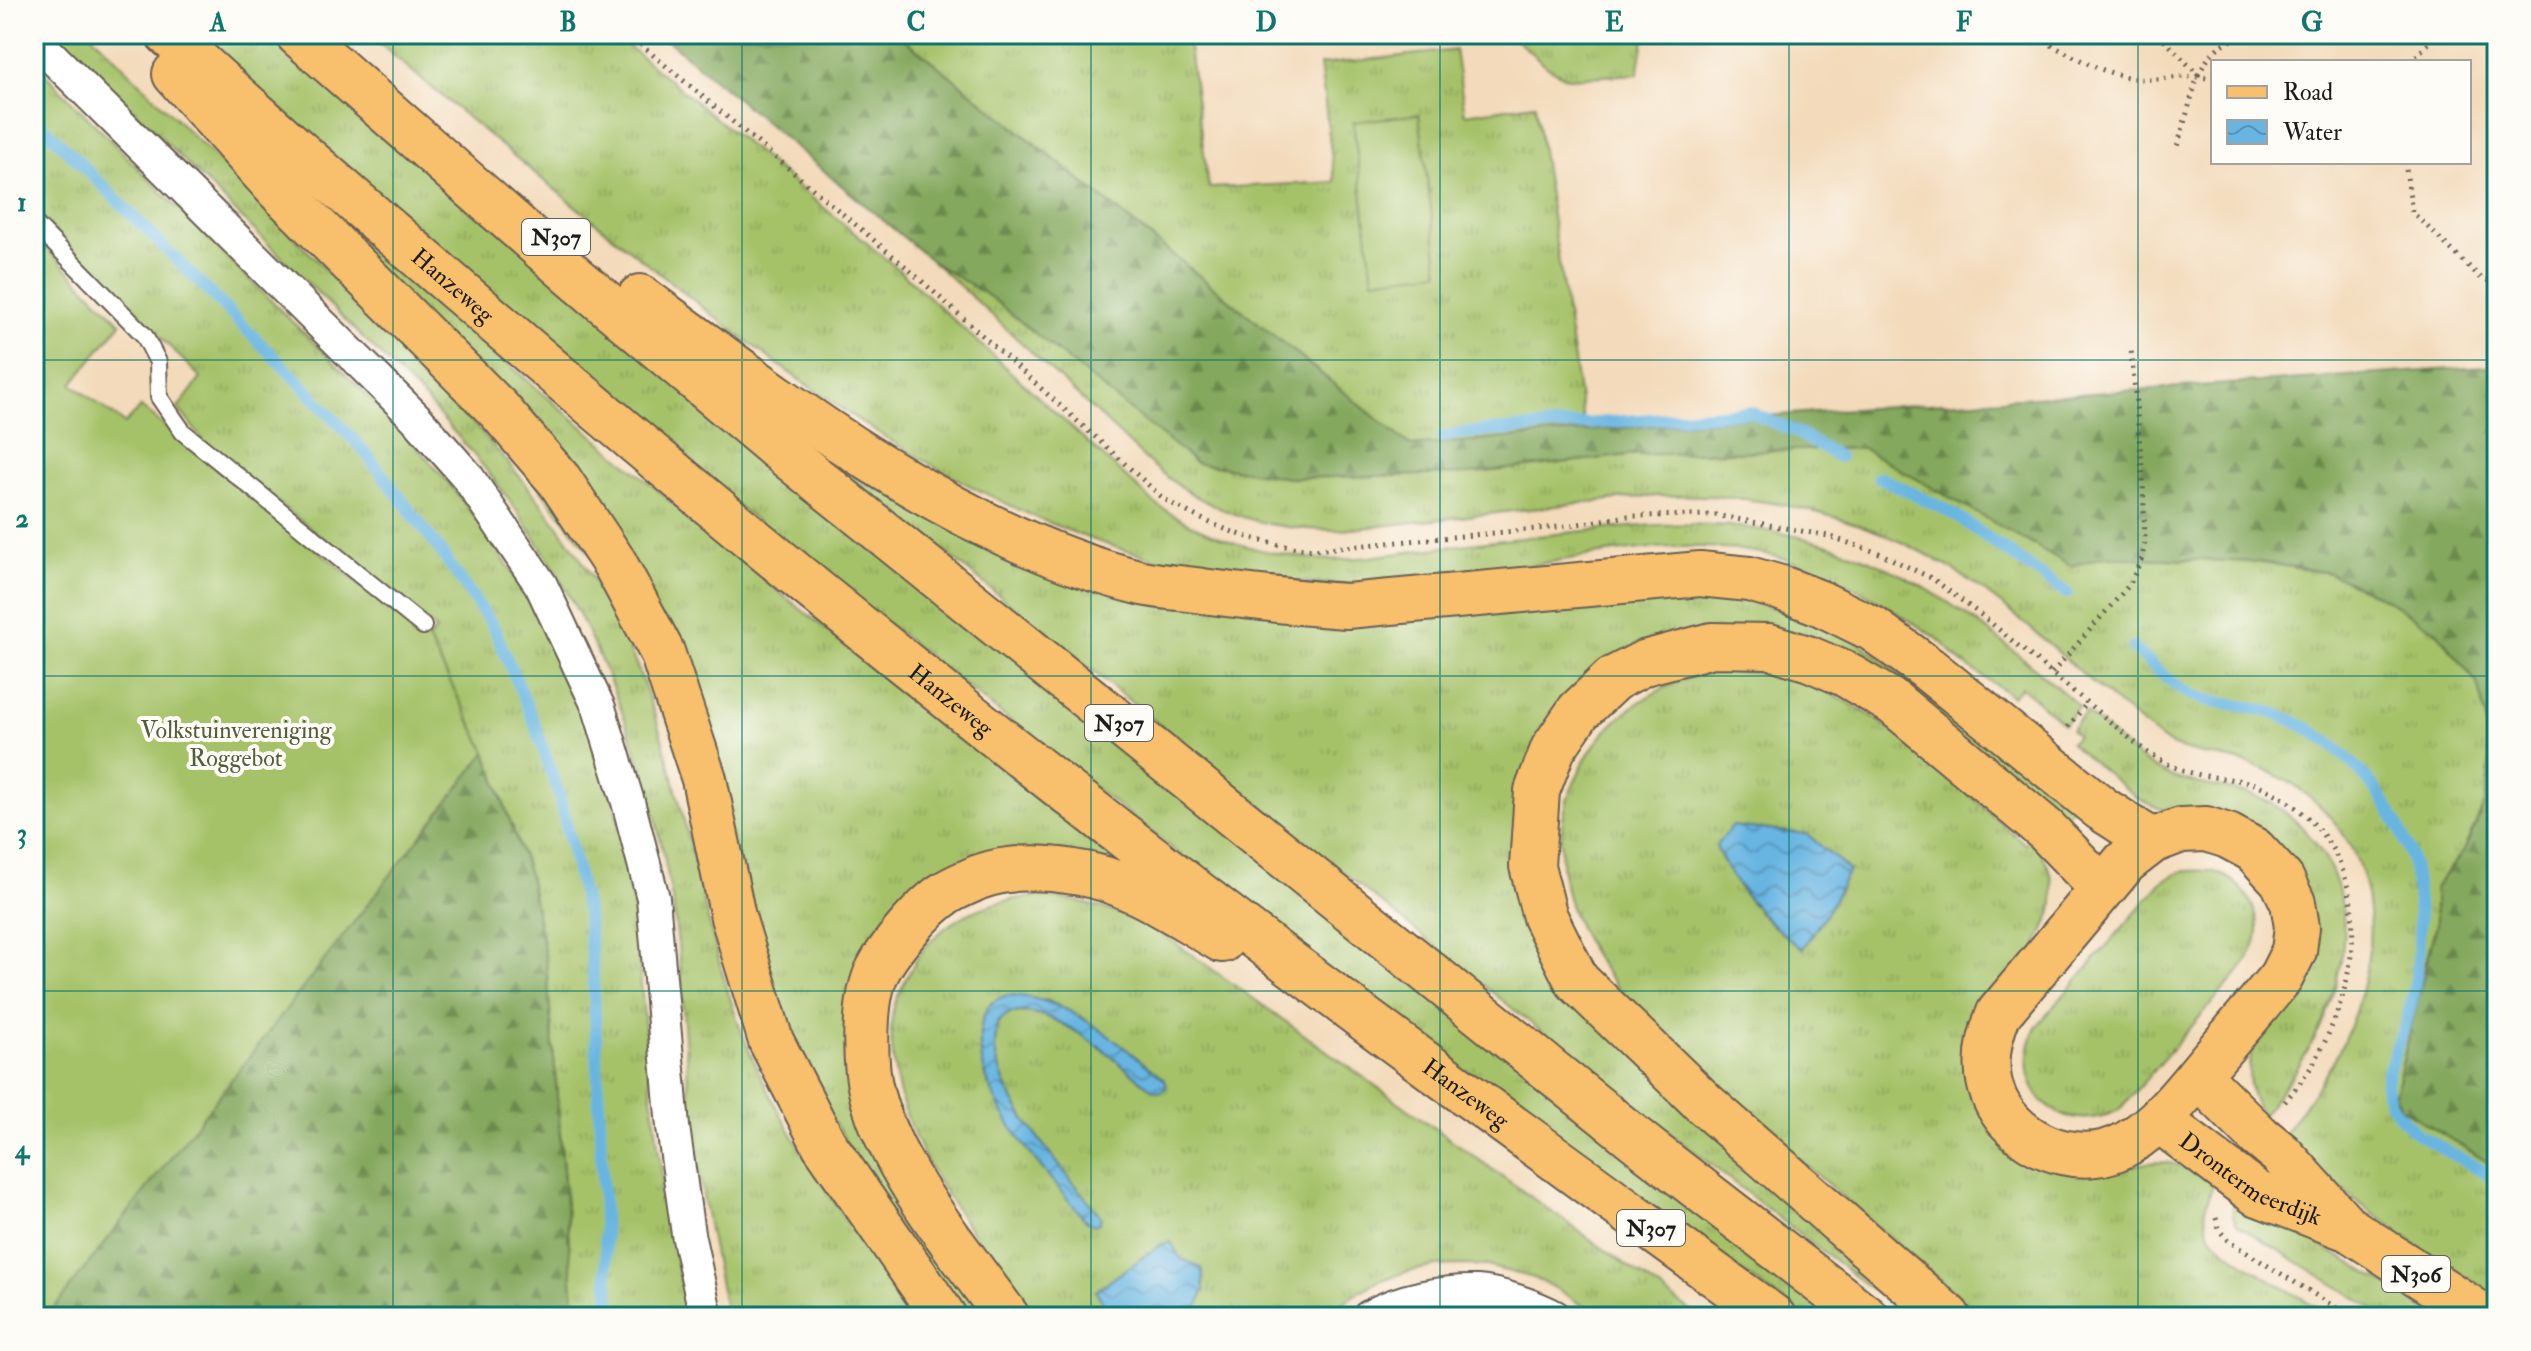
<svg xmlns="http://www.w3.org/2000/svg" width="2531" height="1351" viewBox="0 0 2531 1351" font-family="'IM FELL Double Pica',serif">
	<defs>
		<pattern id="grass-tufts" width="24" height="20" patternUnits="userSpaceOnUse" patternTransform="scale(2)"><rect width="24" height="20" fill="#a6c269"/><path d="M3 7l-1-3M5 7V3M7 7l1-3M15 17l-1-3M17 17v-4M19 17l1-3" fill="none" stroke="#8ea65a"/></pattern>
		<pattern id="forest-firs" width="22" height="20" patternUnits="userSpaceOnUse" patternTransform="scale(2)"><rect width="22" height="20" fill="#84a85d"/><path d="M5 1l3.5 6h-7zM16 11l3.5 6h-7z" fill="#6b884c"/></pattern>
		<pattern id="water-waves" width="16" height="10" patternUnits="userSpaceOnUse" patternTransform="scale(2)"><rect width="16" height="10" fill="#68b5e2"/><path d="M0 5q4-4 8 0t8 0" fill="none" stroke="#5592b6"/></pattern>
	</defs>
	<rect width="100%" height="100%" fill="#fdfcf7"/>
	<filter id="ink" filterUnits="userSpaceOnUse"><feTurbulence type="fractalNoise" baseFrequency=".0125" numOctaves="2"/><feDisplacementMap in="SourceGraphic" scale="16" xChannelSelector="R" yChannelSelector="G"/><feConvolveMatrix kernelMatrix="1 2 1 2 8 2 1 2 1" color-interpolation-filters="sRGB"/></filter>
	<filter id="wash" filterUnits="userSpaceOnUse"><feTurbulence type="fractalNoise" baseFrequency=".006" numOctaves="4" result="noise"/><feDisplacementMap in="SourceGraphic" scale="32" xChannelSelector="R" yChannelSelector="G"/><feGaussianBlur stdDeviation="1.8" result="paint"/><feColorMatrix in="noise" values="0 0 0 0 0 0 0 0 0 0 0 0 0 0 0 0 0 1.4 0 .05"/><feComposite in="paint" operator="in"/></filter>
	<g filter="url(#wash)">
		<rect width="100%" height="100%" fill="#f3daba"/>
		<g fill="url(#grass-tufts)" stroke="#616f42" stroke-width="2" fill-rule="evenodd">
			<path d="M56,34H91C194,137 299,240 400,346C480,430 562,513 615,618C679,744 691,884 736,1016C766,1103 819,1179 869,1255L877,1251L912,1317H727C711,1246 698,1175 690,1103C683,1033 683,962 671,892C648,758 597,627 519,514C491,472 457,435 423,397Z"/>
			<polygon points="193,34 278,34 1842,1317 1806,1317 1589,1164 1344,984 735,504"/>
			<path d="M368,34H614L898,269L1153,502C1204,537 1255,553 1317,559C1353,562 1401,552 1437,548C1483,542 1529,537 1575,532C1636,526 1695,520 1756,529C1893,547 1978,619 2079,706L2064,724L2021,687L2012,696C1997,685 1981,676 1966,665C1956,658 1948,648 1939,640C1929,632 1918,626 1907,619C1868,594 1828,571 1782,558C1676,529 1565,563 1459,577C1363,589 1265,585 1171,563C978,516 817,398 664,277C564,198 466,117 368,34Z"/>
			<polygon points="898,34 1187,34 1209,188 1335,182 1320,65 1455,50 1465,114 1535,104 1585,433 1411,446"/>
			<polygon points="1509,34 1645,34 1638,74 1568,78 1548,67"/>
			<path d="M34,63C107,137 180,211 253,283C316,346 382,406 440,473C521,567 580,687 614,805C636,882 638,961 646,1039C655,1133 667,1226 688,1317H575L546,961L529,875L486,752L428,639L436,630L206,444L178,408L201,378L34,210Z"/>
			<polygon points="312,194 528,381 778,591 1119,862 1006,852 850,1002 990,1317 963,1317 886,1210 793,1052 685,676"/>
			<path d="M933,262L1289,478L1467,474L1629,455L1862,448L2071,566L2103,557L2260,562L2330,573L2389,601L2436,631L2477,683L2486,719L2490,760L2485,803L2463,851L2435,888L2436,925L2426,961L2401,1108L2497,1168V1297L2434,1258L2356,1201L2282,1137C2300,1111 2321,1085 2336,1056C2383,966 2390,853 2298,788C2282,777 2262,768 2243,762C2217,755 2192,755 2167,743C2095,691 2035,624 1961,575C1875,518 1762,491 1660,496C1614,498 1567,505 1521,510C1461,517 1401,524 1341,530C1290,531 1243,523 1199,498C1161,478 1131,445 1100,416C1044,365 990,312 933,262Z"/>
			<polygon points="792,429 1092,583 1695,588 1835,624 2073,806 2058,823 1833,647 1584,687 1526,917 1923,1317 1907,1317 1589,1070"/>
			<path d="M1728,671C1752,672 1778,673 1801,681C1888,711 1956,785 2025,844L2030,839C2051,861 2056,883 2052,912L1973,1087L2117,1170C2159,1157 2176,1160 2215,1181C2207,1199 2200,1216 2211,1235C2224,1257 2308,1301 2334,1317H1984C1899,1246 1814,1174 1732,1099C1674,1046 1606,993 1575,918C1561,885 1557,839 1566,805C1568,795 1573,786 1577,777C1595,730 1640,695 1686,679C1699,675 1714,673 1728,671ZM1716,846L1849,870L1830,907L1803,949C1765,923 1734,888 1716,846Z"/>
			<path d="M2086,712C2115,736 2143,769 2179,779C2213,789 2239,786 2272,804C2294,816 2310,834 2323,855C2364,919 2337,1008 2298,1067C2287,1083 2274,1099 2262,1116C2250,1098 2247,1079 2250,1058L2312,916L2183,814L2165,811L2138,799L2070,743L2077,736L2071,730Z"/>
			<path d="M2182,871C2192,871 2204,869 2214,872C2241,879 2263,910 2257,939C2254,952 2247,962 2239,972L2119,1110C2057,1139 2007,1088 2036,1027L2161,883Z"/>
			<path d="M1041,896C1090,901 1120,912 1163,934L1699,1317H1600L1559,1290L1534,1278L1487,1266L1463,1265L1436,1266L1406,1272L1379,1281L1360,1291L1323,1317H1194L1204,1289L1180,1258L1170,1242L1160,1245L1096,1291L1112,1317H1036C977,1236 898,1152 892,1046C891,1035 891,1021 893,1010C897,994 906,979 913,966C939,918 990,900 1041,896ZM1046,1000L1082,1017L1165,1081L1153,1090C1119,1064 1057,1004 1012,1013C1005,1014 1001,1019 997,1024C996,1032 995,1041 995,1049C1001,1104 1067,1173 1100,1216L988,1085L991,1003Z"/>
			<path d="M2233,1198C2304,1233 2371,1274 2438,1317H2387L2238,1225L2233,1216Z"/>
		</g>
		<g fill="url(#forest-firs)" stroke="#50623c" stroke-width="2">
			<polygon points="660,34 898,34 1411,446 1839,410 2497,366 2497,1168 2401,1108 2395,1093 2436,925 2435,888 2464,851 2485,803 2490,760 2486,719 2477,683 2436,631 2389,601 2330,573 2260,562 2103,557 2071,566 1862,448 1629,455 1467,474 1289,478 1196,463 990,297 933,262"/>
			<polygon points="486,752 529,875 546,960 575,1317 47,1317"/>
		</g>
		<g fill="#a6c269" stroke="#616f42" stroke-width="2">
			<polygon points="1419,114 1439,272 1373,280 1353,122"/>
			<polygon points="34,236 121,323 72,384 125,424 141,407 428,639 486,752 47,1317 34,1317"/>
		</g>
		<g fill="url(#water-waves)" stroke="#42687f" stroke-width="2">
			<path d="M1732,826L1807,834L1849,870L1830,907L1802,949C1766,922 1734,888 1716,846Z"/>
			<path d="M1007,995C1070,996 1119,1044 1165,1080L1167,1086L1162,1092L1153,1090C1119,1064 1057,1004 1012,1013C1005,1014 1001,1019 997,1024C996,1032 995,1041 995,1049C1001,1104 1067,1173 1101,1217L1099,1223L1094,1225L1087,1222C1046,1171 975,1102 980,1032C981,1023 984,1011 991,1004C994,1000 1002,997 1007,995Z"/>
			<polygon points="1171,1242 1180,1258 1202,1268 1204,1289 1194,1317 1112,1317 1096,1291 1160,1245"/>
		</g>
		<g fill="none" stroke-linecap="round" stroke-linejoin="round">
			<g stroke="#68b5e2" stroke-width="12">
				<polyline points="34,117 301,384 366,453 439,549 494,628 534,722 559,795 587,913 593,972 606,1260 611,1317"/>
				<polyline points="1443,437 1462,433 1750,412 1796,432 1839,457"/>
				<polyline points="1879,477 1952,513 2067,593"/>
				<path d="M2133,648C2152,664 2172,686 2195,696C2215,704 2244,705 2266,711C2335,730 2392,795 2412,861C2415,871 2415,881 2417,891C2422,935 2419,980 2406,1023C2401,1036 2385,1074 2386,1086C2388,1106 2404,1123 2419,1135L2497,1179"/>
			</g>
		</g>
	</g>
	<g filter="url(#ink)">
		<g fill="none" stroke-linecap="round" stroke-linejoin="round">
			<g stroke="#675e53" stroke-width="20">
				<polyline id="service" points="34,223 144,335 158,362 159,397 183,432 423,626"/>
			</g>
			<g stroke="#675e53" stroke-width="36">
				<g id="minor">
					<polyline points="34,39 416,418 467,476 541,585 599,708 628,802 653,898 673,1127 688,1234 706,1317"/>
					<path d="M1369,1317C1399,1299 1444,1291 1478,1292C1498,1293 1537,1307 1555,1317"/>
				</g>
			</g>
			<g stroke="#675e53" stroke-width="48">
				<g id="primary">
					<path d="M2206,829L2228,836L2254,850L2282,880L2293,903L2297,927L2294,951L2281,977C2258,1005 2234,1033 2210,1061C2185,1091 2161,1123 2128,1143C2087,1167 2035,1152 2006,1117C1981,1085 1984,1048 1999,1013L2125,862L2152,841L2181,830Z"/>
					<polyline points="2198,1076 2260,1137 2281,1154 2342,1222"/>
					<path id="s1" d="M2159,1120L2256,1193L2349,1229L2484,1317"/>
				</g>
			</g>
			<g stroke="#675e53" stroke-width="48">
				<g id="trunk">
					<path id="s2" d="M168,34C271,130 379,222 486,314C718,514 956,708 1199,894C1388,1039 1581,1177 1773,1317"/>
					<polyline points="298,34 577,279 774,445 1648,1149 1866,1317"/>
					<polyline points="175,74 278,189 499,410 560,481 615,564 662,652 704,779 733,917 771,1041 824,1144 944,1317"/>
					<path d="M640,297C791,408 957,537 1142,583C1161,587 1183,588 1202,591C1250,597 1298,603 1347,606L1700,574L1749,579L1781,588L1820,603L1873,629L1927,668L2102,809L2152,841"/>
					<path d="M1007,1317C961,1253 892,1172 872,1095C864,1065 863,998 878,970C889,948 925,906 946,893C955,887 968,882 979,877C1008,866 1043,867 1074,872C1128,879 1176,914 1222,940"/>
					<polyline points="1948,1317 1706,1105 1577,981 1545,917 1532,866 1537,791 1553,749 1579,711 1613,679 1644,663 1712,645 1769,646 1810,659 1845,674 1894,703 2046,830 2102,888"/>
				</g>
			</g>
			<g stroke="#675e53" stroke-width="5" stroke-dasharray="2 6" stroke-linecap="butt">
				<path d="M628,34L906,267L1164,499C1214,528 1256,544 1314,550L1558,527L1628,516L1715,515L1828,536L1879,553L1933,579L1985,618L2144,750C2163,763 2182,772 2206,776C2226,779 2245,779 2265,788C2376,844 2368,964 2316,1059C2308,1074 2295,1089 2284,1103"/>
				<path d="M2030,34C2063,50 2101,75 2139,79C2164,81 2188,73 2213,79"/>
				<polyline points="2159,34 2198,75 2176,151"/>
				<polyline points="2410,62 2438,34"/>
				<path d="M2198,75C2216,44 2221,42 2256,34"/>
				<polyline points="2405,162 2412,212 2482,279 2497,283"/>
				<polyline points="2052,673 2130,584 2142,558 2145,542 2143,479 2131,349"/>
				<polyline points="2068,727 2087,703"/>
				<polyline points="2216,1218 2220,1231 2228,1241 2351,1317"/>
			</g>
			<use href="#service" stroke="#fff" stroke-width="16"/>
			<use href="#minor" stroke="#fff" stroke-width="32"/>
			<use href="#primary" stroke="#f8bf6c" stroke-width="44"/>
			<use href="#trunk" stroke="#f8bf6c" stroke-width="44"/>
		</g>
	</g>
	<path fill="none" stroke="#0f766e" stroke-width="2" stroke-opacity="0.55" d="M393,34V1317M742,34V1317M1091,34V1317M1440,34V1317M1789,34V1317M2138,34V1317M34,360H2497M34,676H2497M34,991H2497"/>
	<g text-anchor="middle" stroke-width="8" stroke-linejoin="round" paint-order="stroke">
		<g fill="#fdfcf7" stroke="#605f5e" stroke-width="2">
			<rect x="522" y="219" width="68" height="36" rx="6"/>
			<rect x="1085" y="705" width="68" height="36" rx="6"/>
			<rect x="1617" y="1210" width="68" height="36" rx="6"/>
			<rect x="2382" y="1256" width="68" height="36" rx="6"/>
		</g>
		<g font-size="22" font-weight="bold" fill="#1c1c1c">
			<text x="556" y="245">N307</text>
			<text x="1119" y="731">N307</text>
			<text x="1651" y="1236">N307</text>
			<text x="2416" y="1282">N306</text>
		</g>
		<g font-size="24" fill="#1c1c1c" stroke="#fdfcf7">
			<text dy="8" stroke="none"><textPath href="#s2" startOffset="380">Hanzeweg</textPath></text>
			<text dy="8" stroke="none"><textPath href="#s2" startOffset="1028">Hanzeweg</textPath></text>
			<text dy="8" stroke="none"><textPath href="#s2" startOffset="1676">Hanzeweg</textPath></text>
			<text dy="8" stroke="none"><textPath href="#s1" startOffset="110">Drontermeerdijk</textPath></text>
		</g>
		<g font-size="24" fill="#535e3b" stroke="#fdfcf7">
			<text x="236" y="738">Volkstuinvereniging<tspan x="236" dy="28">Roggebot</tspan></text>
		</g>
	</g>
	<rect width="2531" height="1351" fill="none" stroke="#fdfcf7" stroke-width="88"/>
	<rect x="2211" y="60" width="260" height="104" fill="#fdfcf7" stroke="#a3a29f" stroke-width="2"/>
	<rect x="2227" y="86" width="40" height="12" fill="#f8bf6c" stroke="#a3a29f" stroke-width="2"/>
	<text x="2283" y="100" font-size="24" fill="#1c1c1c">Road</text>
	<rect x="2227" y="120" width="40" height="24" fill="url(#water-waves)" stroke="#a3a29f" stroke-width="2"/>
	<text x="2283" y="140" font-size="24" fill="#1c1c1c">Water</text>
	<rect x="44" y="44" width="2443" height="1263" fill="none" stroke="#0f766e" stroke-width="3"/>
	<g font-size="26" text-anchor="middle" font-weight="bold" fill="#0f766e">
		<text x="218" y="31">A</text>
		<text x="568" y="31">B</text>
		<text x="916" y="31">C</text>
		<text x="1266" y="31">D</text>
		<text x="1614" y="31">E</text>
		<text x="1964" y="31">F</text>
		<text x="2312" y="31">G</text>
		<text x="22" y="211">1</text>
		<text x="22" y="527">2</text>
		<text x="22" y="842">3</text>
		<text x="22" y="1158">4</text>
	</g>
</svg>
